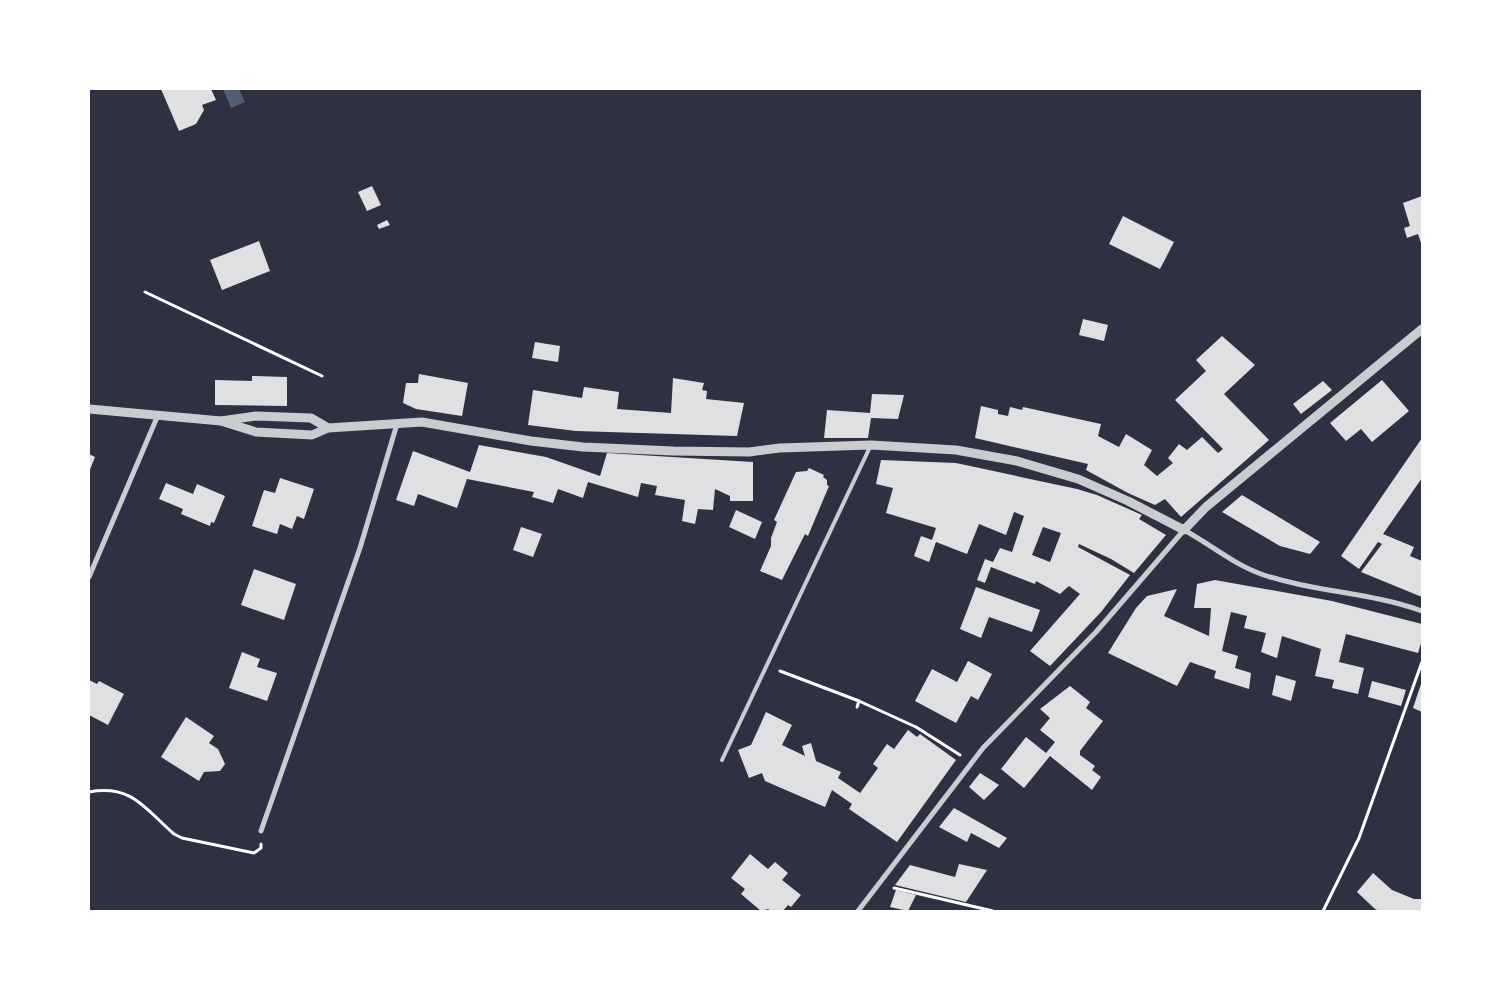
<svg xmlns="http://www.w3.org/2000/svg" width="1511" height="1000" viewBox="0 0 1511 1000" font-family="'DejaVu Sans',sans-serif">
	<rect width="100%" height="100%" fill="#2d3142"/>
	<polygon fill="#4f5d75" points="223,89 239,89 245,102 231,108"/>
	<g fill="#e0e0e3" fill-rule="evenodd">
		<polygon points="161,89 211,89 216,100 202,105 204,110 196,124 179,131"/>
		<polygon points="372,186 381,205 367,211 358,192"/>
		<polygon points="1422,196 1422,246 1418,234 1407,238 1404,228 1410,226 1403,203"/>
		<polygon points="1123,216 1174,242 1160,269 1109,244"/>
		<polygon points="387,220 390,225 379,229 377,225"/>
		<polygon points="259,241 270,271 222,290 210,260"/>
		<polygon points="1083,319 1108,325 1104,341 1079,335"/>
		<polygon points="1222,336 1255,365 1224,394 1269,440 1181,517 1165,499 1155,505 1128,493 1086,470 1088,464 975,438 981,406 998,410 998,414 1008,416 1010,407 1022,410 1023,407 1101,424 1098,436 1119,447 1126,434 1152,450 1144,465 1157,476 1173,463 1168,458 1179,444 1187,450 1202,437 1218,453 1223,449 1175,400 1206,371 1196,360"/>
		<polygon points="535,342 560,346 558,362 532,358"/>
		<polygon points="419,374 468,383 462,416 416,409 403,403 406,383 418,383"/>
		<polygon points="252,376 287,377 287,406 215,405 215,380 252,381"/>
		<polygon points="673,378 704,383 702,390 707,391 706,399 744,403 737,436 576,431 528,425 533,390 582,398 584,387 619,392 617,409 671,413"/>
		<polygon points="1382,380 1409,411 1372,442 1361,429 1346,441 1330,423"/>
		<polygon points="1323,381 1332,390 1301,414 1293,404"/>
		<polygon points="872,394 904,395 898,419 871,418 868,438 824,438 827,410 870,413"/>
		<polygon points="1422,438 1422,478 1383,534 1414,547 1410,556 1422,561 1422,597 1361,572 1382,544 1378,542 1359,569 1341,556"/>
		<polygon points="479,445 546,457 600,476 607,453 753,462 753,501 730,501 730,496 715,489 713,510 698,509 695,524 682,521 685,500 655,495 657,486 641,483 638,497 588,482 583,498 558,489 553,503 532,497 534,492 467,479 457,508 418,494 414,506 396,500 413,451 470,472"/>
		<polygon points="89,454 95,457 89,472"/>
		<path d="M881,460L956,463L1077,489L1097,495L1142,515L1139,519L1166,535L1134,573L1111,559L1079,544L1078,547L1130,575L1101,612L1050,666L1030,651L1080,594L1069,586L1060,594L1036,581L1035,584L991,567L985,583L977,580L985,559L993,562L1000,548L1012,552L1024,516L1014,512L1006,535L979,524L967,554L936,542L929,562L914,556L921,536L932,540L936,528L886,513L893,488L876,484ZM1043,527L1061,533L1050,562L1032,555Z"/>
		<polygon points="809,468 824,475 823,477 827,480 827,485 829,486 808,536 805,534 782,580 760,571 771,546 771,538 777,522 774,520 796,472 807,471"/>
		<polygon points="280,478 314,489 304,519 297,516 292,529 280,524 277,534 252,526 264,490 275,493"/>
		<polygon points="166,483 193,494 197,484 225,496 214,523 211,522 210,526 181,514 183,509 159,499"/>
		<polygon points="1242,495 1320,542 1310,554 1280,546 1222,512"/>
		<polygon points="736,510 762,522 755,539 729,527"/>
		<polygon points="521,527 542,534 533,557 513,550"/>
		<polygon points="254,569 296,584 284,620 241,605"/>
		<polygon points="1215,580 1332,601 1422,624 1422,640 1418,653 1346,634 1339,662 1364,668 1358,694 1332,688 1334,680 1315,676 1321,649 1282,636 1277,658 1261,652 1266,633 1244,628 1247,616 1231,612 1222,651 1238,656 1235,668 1251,673 1249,689 1214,678 1216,671 1190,662 1177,686 1108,653 1136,608 1147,596 1177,589 1164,616 1209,636 1211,608 1194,608 1197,584"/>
		<polygon points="976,587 1040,610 1032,632 989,617 981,638 960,629"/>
		<polygon points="242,652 260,659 257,667 277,673 267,701 229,688"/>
		<polygon points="968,661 992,674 978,700 971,696 956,723 915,701 932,669 957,682"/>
		<polygon points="1276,675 1296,681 1291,701 1272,695"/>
		<polygon points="89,680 97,684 99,681 124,694 108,725 89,715"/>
		<polygon points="1372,681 1406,690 1401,706 1368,697"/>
		<polygon points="1422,681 1422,712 1413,708"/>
		<polygon points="1070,686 1090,702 1086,708 1103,721 1080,751 1080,755 1095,766 1092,770 1101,777 1092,790 1050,756 1024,788 1001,769 1026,737 1046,753 1055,742 1040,730 1050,718 1040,709"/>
		<polygon points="766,712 792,725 782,745 805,756 802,746 811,743 816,761 841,772 838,778 860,793 878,768 873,764 887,744 894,749 908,730 917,737 920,734 956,760 897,842 849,809 852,804 832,790 825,807 765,781 762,773 749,778 738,750 751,745"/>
		<polygon points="186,717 214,736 209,743 218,749 225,764 220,771 204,772 199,781 161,757"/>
		<polygon points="980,773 999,785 984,800 969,787"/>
		<polygon points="954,808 1007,838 999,848 971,833 967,842 939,827"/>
		<polygon points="750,854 768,869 775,862 788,873 782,880 801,895 791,907 788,905 783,911 771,911 768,909 761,911 741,894 745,889 731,878"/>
		<polygon points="959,864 987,870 966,902 895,885 910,865 955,877"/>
		<polygon points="1373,873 1392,890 1414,899 1422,899 1422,911 1379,911 1375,909 1357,892"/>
		<polygon points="896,890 916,895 908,911 890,907"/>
	</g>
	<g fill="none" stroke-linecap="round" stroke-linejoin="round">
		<g stroke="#fff" stroke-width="3">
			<polyline points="145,292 322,376"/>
			<polyline points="780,671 859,701 916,727 960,755"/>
			<polyline points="857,707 859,701"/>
			<path d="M89,792C132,784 145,809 174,834L182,838L254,853L261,848V844"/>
			<polyline points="894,888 993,911"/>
			<polyline points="1323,911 1359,838 1422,662"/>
		</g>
		<polyline stroke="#caccd0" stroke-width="4" points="722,760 870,447"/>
		<g stroke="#caccd0" stroke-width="5">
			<polyline points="89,577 158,415"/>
			<polyline points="261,831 360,548 397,424"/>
			<path d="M858,911L983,748L1096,632L1184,530C1210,544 1233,564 1261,574C1313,592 1370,592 1422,611"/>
		</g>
		<g stroke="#caccd0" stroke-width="9">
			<polyline points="89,409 221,421 256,416 311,418 328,428"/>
			<polyline points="221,421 256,432 312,435 328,428 422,422 531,441 583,447 673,451 749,452 780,448 871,445 956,450 1017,461 1078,479 1128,501 1184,530 1206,507 1422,329"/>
		</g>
	</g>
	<rect width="1511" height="1000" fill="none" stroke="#ffffff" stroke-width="180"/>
</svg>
